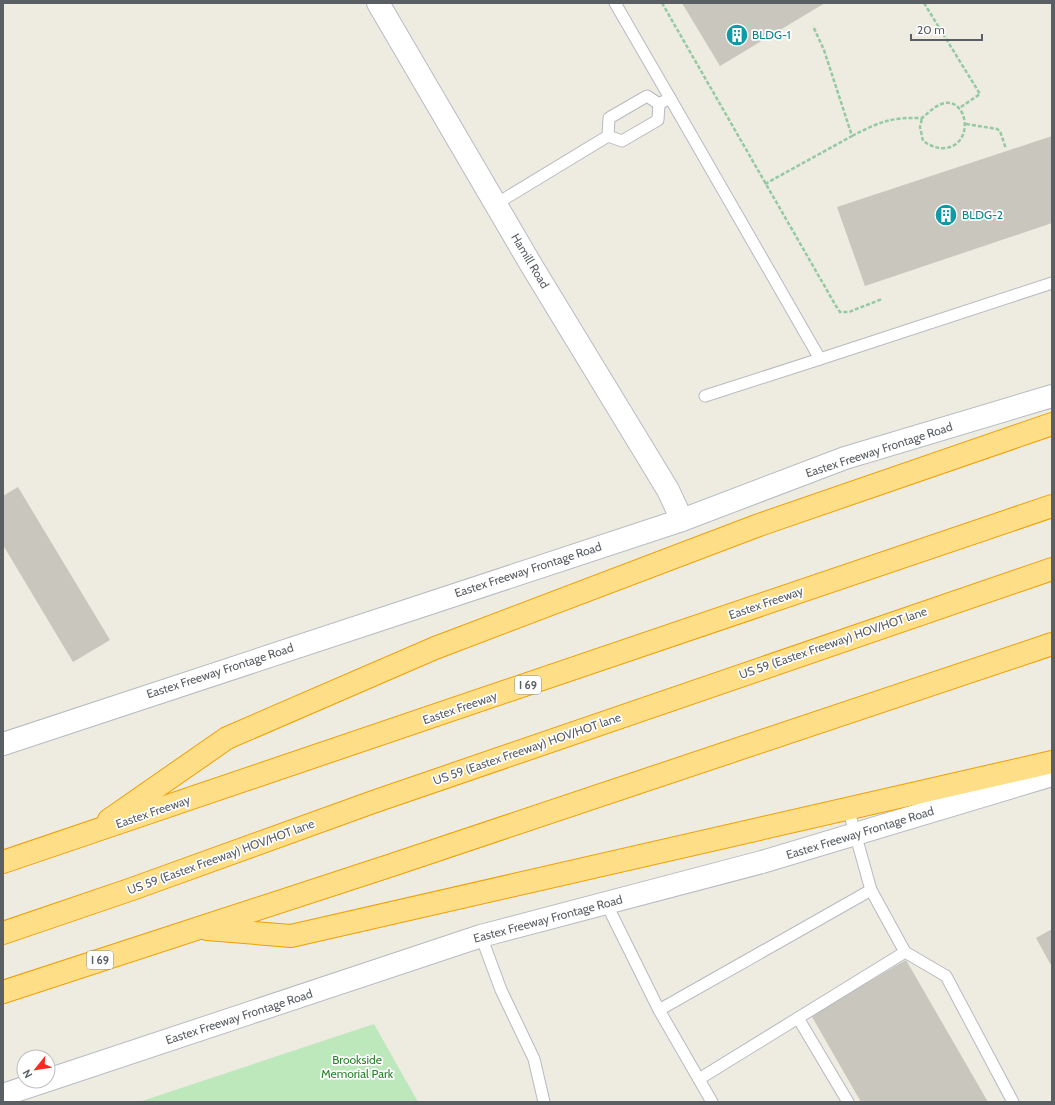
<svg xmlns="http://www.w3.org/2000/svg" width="1055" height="1105" viewBox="0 0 1055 1105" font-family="Cabin,sans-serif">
	<rect width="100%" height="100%" fill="#eeebe1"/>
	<polygon fill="#bde8bb" points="374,1024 418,1102 139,1102"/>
	<g fill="#c9c6be">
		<polygon points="682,3 825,3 720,66"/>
		<polygon points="1052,136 1052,223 865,286 837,207"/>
		<polygon points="18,487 110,640 73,662 3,545 3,496"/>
		<polygon points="1052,929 1052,967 1036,938"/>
		<polygon points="906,960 988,1102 861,1102 811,1015"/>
	</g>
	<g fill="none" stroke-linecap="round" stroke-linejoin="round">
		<g stroke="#b7babf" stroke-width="13">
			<g id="lane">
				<polyline points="615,3 670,98"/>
				<polyline points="659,104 670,98 820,359 705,396"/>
				<polyline points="608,136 609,118 647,96 659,104"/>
				<polyline points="496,204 608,136 622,141 658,120 659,104"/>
				<polyline points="820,359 1052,283"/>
				<polyline points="848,808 871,890 905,952 946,976 1013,1102"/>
				<polyline points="606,903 659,1010 871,890"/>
				<polyline points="481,936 501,990 534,1059 544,1102"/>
				<polyline points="659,1010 712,1102"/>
				<polyline points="699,1079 798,1018"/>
				<polyline points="848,1102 798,1018 905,952"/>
			</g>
		</g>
		<g stroke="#b7bcc2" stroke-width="24">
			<g id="secondary">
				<polyline points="378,3 530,263 668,490 682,520"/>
				<polyline points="3,744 682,520 845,458 1052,396"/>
				<polyline points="48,1080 481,936 762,862 1052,775"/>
				<polyline points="3,1095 45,1081"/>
			</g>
		</g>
		<g stroke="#f09f00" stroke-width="24">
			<g id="highway">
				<polyline points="109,820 227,738 435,648 759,525 1052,424"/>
				<polyline points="3,862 1052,506"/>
				<polyline points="207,929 291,936 1052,762"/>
				<polyline points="3,933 132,889 373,802 1052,569"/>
				<polyline points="3,992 392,865 1052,644"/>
			</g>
		</g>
		<g stroke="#94caa2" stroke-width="2.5" stroke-dasharray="4 2" stroke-linecap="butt">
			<polyline points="662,3 836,306 840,312 849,312 882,299"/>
			<polyline points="924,3 980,94 958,109"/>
			<polyline points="966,124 997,129 1000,131 1006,149"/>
			<path d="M852,136C879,122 891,117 922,118C929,112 936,105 945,103C967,99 975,143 946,148C937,149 931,146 923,141L920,127L922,118"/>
			<polyline points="765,184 852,136 824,50 813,26"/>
		</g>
		<use href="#lane" stroke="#fff" stroke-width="11"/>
		<use href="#secondary" stroke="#fff" stroke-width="22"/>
		<use href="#highway" stroke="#ffde88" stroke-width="22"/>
	</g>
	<defs>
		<g id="building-disc" transform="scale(1.15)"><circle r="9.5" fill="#0f9aa8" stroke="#fff"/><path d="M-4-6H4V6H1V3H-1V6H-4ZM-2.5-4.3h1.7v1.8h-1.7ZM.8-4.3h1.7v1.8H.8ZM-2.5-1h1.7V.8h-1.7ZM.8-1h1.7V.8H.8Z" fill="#fff"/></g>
	</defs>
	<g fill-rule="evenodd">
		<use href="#building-disc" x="737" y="35"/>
		<use href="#building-disc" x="946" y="215"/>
	</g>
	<g text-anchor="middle" stroke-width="3.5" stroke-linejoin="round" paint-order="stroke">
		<g fill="#fff" stroke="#8c8f92" stroke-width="1">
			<rect x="515" y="676" width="26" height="18" rx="3"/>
			<rect x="87" y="951" width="26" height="18" rx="3"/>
		</g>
		<g font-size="11" font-weight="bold" fill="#5a5f64">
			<text x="528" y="689">I 69</text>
			<text x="100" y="964">I 69</text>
		</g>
		<g font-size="12" fill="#0d838f" stroke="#fff" text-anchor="start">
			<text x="752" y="39">BLDG-1</text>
			<text x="962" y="219">BLDG-2</text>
		</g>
		<g font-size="12" fill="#5a5f64" stroke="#fff">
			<text transform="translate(530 261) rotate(59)" y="4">Hamill Road</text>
			<text transform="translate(879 450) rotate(-18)" y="4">Eastex Freeway Frontage Road</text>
			<text transform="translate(528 570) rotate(-18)" y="4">Eastex Freeway Frontage Road</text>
			<text transform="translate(766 603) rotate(-19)" y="4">Eastex Freeway</text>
			<text transform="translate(833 643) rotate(-19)" y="4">US 59 (Eastex Freeway) HOV/HOT lane</text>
			<text transform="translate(220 671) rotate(-18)" y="4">Eastex Freeway Frontage Road</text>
			<text transform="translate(460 708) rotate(-19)" y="4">Eastex Freeway</text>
			<text transform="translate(527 749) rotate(-19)" y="4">US 59 (Eastex Freeway) HOV/HOT lane</text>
			<text transform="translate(153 812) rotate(-19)" y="4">Eastex Freeway</text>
			<text transform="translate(860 833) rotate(-17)" y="4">Eastex Freeway Frontage Road</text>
			<text transform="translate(221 857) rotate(-20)" y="4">US 59 (Eastex Freeway) HOV/HOT lane</text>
			<text transform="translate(548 919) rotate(-15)" y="4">Eastex Freeway Frontage Road</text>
			<text transform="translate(239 1017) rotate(-18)" y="4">Eastex Freeway Frontage Road</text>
		</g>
		<g font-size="12" fill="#2c822e" stroke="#fff">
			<text x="357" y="1064">Brookside<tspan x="357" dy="14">Memorial Park</tspan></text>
		</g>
	</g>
	<rect width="1055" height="1105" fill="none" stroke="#5a5f64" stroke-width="8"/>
	<g transform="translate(36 1069) rotate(240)"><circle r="19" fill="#ffffff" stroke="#bdbfc1"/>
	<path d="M0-3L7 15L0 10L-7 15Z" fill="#f8291e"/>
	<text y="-6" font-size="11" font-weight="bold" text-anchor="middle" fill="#5a5f64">N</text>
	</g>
	<path d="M911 34v6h71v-6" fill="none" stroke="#5a5f64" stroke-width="2"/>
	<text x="917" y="34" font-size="12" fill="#5a5f64" stroke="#ffffff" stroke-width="3" paint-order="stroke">20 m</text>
</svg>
